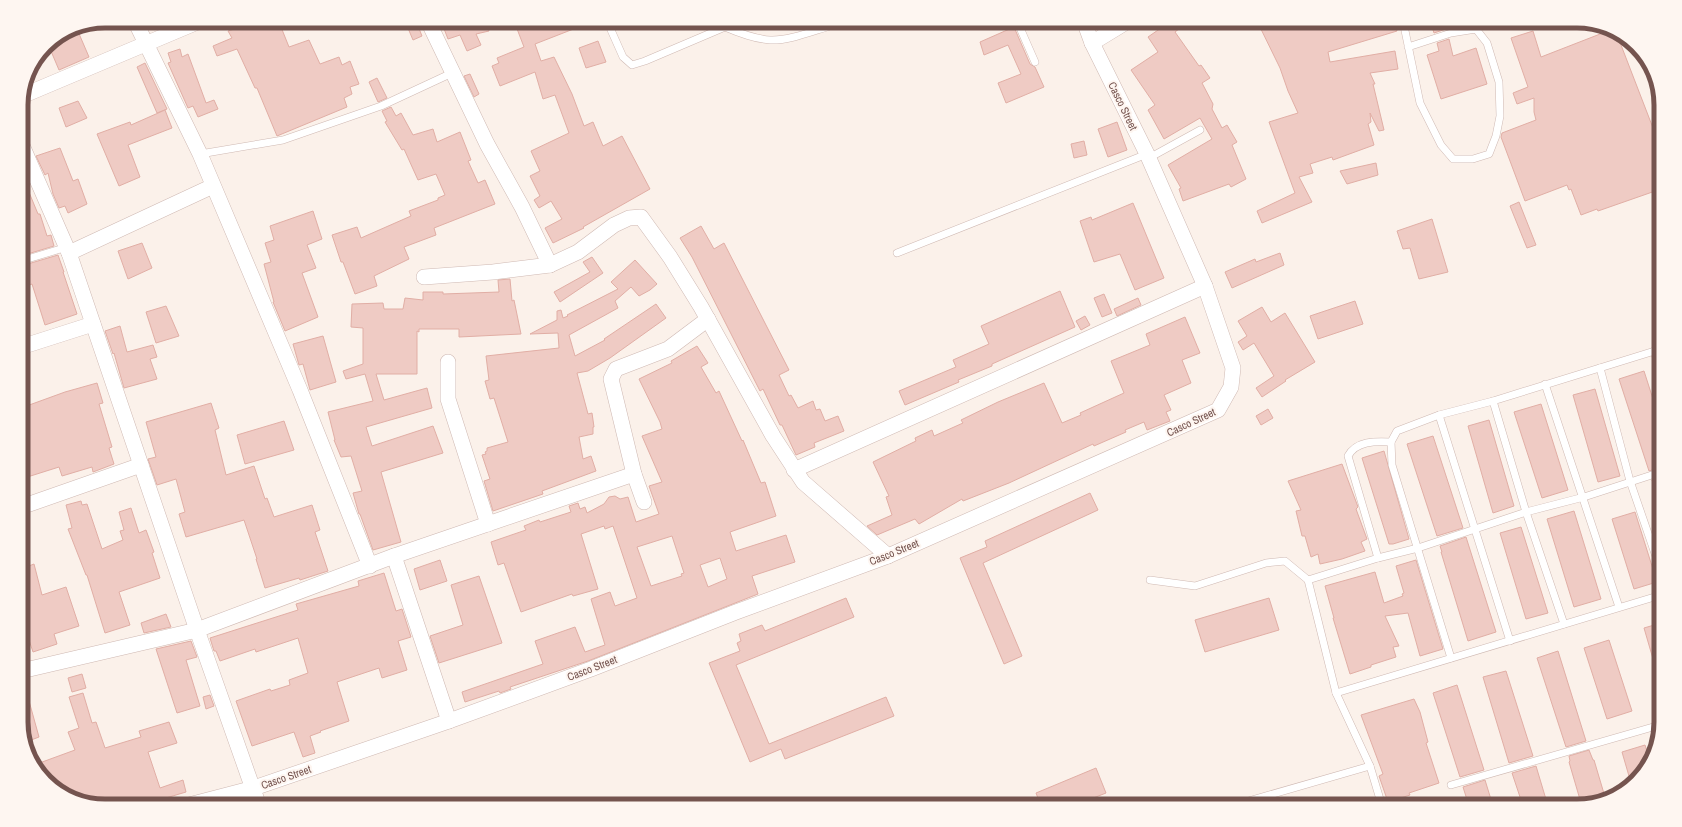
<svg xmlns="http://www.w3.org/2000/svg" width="1682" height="827" viewBox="0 0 1682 827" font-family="'Archivo Narrow',sans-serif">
	<rect width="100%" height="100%" fill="#fbf1ea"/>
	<g fill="#efcbc4" stroke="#e1aea5" fill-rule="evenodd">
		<polygon points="405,21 416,21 422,36 413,40"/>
		<polygon points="441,21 487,21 489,31 476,34 481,45 467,51 460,35 448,39"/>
		<polygon points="514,21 594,21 535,44 541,61 554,57 572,94 584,126 593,122 603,146 622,136 650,189 583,227 584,228 553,243 545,228 562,219 551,201 539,208 534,200 540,196 530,176 540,171 531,151 569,133 555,95 543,99 535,72 500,86 492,66 499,63 497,58 524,47"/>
		<polygon points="1171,21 1189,21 1175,32 1199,66 1201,65 1210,78 1202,83 1213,104 1212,109 1222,128 1227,125 1237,142 1232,145 1246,179 1231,187 1229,184 1183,201 1179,189 1181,188 1168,165 1212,139 1200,118 1164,139 1148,110 1155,105 1131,70 1158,52 1148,37"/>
		<polygon points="1257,21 1351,21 1354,28 1379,24 1378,21 1394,21 1397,31 1328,52 1330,62 1395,51 1398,69 1370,73 1375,84 1373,84 1384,130 1379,131 1370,113 1371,122 1368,124 1374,145 1333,160 1332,157 1310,164 1313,173 1299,177 1312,202 1262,223 1257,211 1295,193 1269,122 1298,113 1288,91 1280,68"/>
		<polygon points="1430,21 1444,21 1446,29 1434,33"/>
		<polygon points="257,22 260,29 279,22 289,47 309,40 320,64 339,57 342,65 350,61 359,84 350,87 352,94 344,98 347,107 277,136 257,88 255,88 237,49 217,56 213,46 232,38 228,31"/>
		<polygon points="1014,27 1030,64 1035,67 1044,87 1006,103 998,83 1021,74 1008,45 984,55 980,42"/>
		<polygon points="77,29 89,57 59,70 48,44 61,35"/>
		<polygon points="1613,29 1616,32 1653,128 1661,125 1661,189 1598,211 1597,209 1581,215 1571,189 1569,190 1567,185 1525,201 1501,137 1502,133 1536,120 1534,112 1534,98 1517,104 1513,93 1528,87 1511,38 1533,31 1541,57"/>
		<polygon points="1449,39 1453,56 1476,48 1487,84 1441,99 1427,55 1439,51 1437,43"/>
		<polygon points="598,41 606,62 586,68 579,48"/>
		<polygon points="180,49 182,57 188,54 206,103 214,100 218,109 198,117 193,106 188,108 168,63 171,62 168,53"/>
		<polygon points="145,63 167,109 157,113 137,67"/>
		<polygon points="470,74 479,94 474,97 464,76"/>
		<polygon points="377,78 387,98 378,102 369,82"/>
		<polygon points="78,101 87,118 66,127 59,108"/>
		<polygon points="391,107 396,116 401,113 413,135 433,129 437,142 460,132 471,160 468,161 478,183 485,180 495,204 434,228 436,235 404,247 409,259 374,276 377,286 355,294 343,262 341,262 332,235 357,227 361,238 411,216 409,211 438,200 438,198 445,195 436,174 418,180 404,149 402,150 385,122 387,121 382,111"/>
		<polygon points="165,110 172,128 128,145 140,177 119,186 97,134 130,122 131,125"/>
		<polygon points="1117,122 1127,150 1108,157 1098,129"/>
		<polygon points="1084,141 1087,155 1074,158 1071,144"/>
		<polygon points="60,148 73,181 78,179 87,204 68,213 65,206 59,208 53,194 48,173 45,175 36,156"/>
		<polygon points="1376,163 1378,175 1347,184 1340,171"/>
		<polygon points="21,173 38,214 40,214 47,236 51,235 54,246 21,256"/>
		<polygon points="1519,202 1536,245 1527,248 1510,206"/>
		<polygon points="1133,203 1164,278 1135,290 1120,254 1094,262 1080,221 1091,217 1092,220"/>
		<polygon points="313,211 322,239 307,245 316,268 302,273 318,317 285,331 273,302 274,302 264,264 271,262 265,243 274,240 270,226"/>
		<polygon points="1432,219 1448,272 1419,279 1410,248 1403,249 1397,231"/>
		<polygon points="701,226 714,249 724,243 789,370 779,375 789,396 791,395 798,408 813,401 816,410 820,409 825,421 838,416 844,431 814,443 815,447 796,455 782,425 780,425 763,389 760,391 692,257 680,238"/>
		<polygon points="142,243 152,268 128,279 118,251"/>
		<polygon points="1280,253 1284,265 1232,288 1225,272 1255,259 1256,262"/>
		<polygon points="58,255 64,272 63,272 77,314 45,325 32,284 27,286 21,271 21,266"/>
		<polygon points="592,257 603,273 560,302 554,292 590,272 583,262"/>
		<polygon points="635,260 657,284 650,290 639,296 631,287 615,301 618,308 569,335 575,356 605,340 604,339 656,304 666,318 610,358 588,371 577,373 588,414 592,413 594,427 593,427 593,434 579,437 583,459 591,456 596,471 542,491 543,494 493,511 484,481 490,479 482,455 486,454 485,452 487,451 487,448 508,442 494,398 490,399 485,381 489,380 486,356 559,348 558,333 530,334 557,320 557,311 561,310 563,318 568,316 567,315 618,289 611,282"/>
		<polygon points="510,279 512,301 514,300 521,334 459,337 459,329 419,329 419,332 417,331 417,374 376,374 384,400 427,388 432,408 366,427 372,446 433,426 443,453 381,472 401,542 373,550 360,514 359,514 353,493 362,491 351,456 341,457 334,440 335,440 328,412 373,401 365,374 346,379 343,371 363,364 363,328 351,327 352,304 383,303 384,309 403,309 405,298 423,300 423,292 443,292 443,294 499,292 498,280"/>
		<polygon points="1060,291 1075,327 992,364 992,366 958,380 959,382 905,405 899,391 956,367 953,360 989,344 981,326"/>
		<polygon points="1104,294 1112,313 1102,317 1094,298"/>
		<polygon points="1138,298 1141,305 1117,316 1114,309"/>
		<polygon points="1355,301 1363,324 1318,339 1310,316"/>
		<polygon points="166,306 179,336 156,343 146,312"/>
		<polygon points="1262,307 1271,322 1285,313 1315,362 1285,380 1286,381 1262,397 1256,388 1274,376 1254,343 1243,350 1238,342 1247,336 1238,321"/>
		<polygon points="1085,316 1090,325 1081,330 1076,321"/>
		<polygon points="1185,317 1200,353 1182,360 1191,383 1164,395 1171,410 1166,412 1170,421 1147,430 1144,422 1125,430 1126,432 1094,446 1093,444 1009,483 963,501 962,499 919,524 915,519 877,535 867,526 892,515 886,497 889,496 873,462 916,441 915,438 932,430 934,436 963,423 961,420 998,402 1044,383 1062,423 1081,415 1080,413 1124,393 1111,361 1150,345 1146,334"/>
		<polygon points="120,326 127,352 153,345 157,357 150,359 157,379 124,388 114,353 113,354 105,331"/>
		<polygon points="323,336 336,382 310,390 303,364 299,365 293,344"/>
		<path d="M697,346L708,363L701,367L716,393L719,391L742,441L743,440L761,483L765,482L776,516L730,532L736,551L786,535L795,562L752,576L758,594L588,661L510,687L511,689L500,693L499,691L465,702L462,692L543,664L535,641L575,627L585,652L605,645L591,599L610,592L615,606L637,598L613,526L605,529L604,526L581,534L598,589L573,596L572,594L521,612L504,563L498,565L491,542L526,530L524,526L539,520L540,522L571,512L569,506L578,503L580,509L585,507L587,513L604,504L609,497L615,496L620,499L628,497L636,522L659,514L649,486L662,482L642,436L662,429L660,422L639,379L672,363L671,361ZM672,536L684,573L681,574L682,576L651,586L637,547ZM720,558L727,579L708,587L700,565Z"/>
		<polygon points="1644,371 1661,424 1661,467 1649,471 1619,379"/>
		<polygon points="97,383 103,403 99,404 112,447 109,448 114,464 93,472 92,467 62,476 59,467 21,479 21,408 65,392"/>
		<polygon points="1595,389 1620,476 1598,482 1573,395"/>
		<polygon points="211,403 219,428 215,430 226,475 254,466 265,499 267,498 274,517 312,505 320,530 315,532 328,571 300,580 299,578 265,588 256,559 257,559 244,520 186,537 179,514 185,512 176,479 157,485 148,459 156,457 146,422"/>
		<polygon points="1541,404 1568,490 1542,498 1514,412"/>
		<polygon points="1268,409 1273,418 1261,425 1256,416"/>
		<polygon points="1489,420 1514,506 1493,513 1468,426"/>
		<polygon points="284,421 294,450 245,464 237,435"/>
		<polygon points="1433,436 1463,528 1437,536 1407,444"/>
		<polygon points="1384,451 1409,539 1393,544 1389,544 1362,458"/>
		<polygon points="1342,464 1358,507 1356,509 1367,539 1361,542 1365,551 1342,559 1320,564 1318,554 1311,557 1305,536 1302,536 1296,511 1301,510 1288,481"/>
		<polygon points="1661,477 1661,502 1659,502 1652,480"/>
		<polygon points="1090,493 1098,510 983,563 1022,656 1004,664 960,558 987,547 985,541"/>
		<polygon points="81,501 82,505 87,504 102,549 123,540 120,531 124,530 119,512 131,508 139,533 146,530 154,552 152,553 160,578 119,592 130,625 105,633 87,575 86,575 68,529 72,528 66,505"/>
		<polygon points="1574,511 1601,599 1574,607 1547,519"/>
		<polygon points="1635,512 1657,582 1634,589 1612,519"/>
		<polygon points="1521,527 1548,613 1526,619 1500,533"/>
		<polygon points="1466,537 1496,632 1468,641 1441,552 1442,552 1440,546"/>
		<polygon points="440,560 447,581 420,590 414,569"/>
		<polygon points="1416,560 1443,649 1420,656 1408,613 1385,616 1399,646 1393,647 1396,657 1371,665 1371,667 1350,674 1333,618 1334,618 1325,586 1375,572 1384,603 1403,596 1402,594 1404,593 1396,566"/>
		<polygon points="34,564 42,595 66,587 79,626 54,634 57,644 33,652 21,616 21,569"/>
		<polygon points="384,573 396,611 402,609 411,637 398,641 407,670 382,678 379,668 337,682 349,721 320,731 321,732 310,736 315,753 303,757 294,732 252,746 236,701 270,689 271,691 290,685 289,680 308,673 298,638 256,652 255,649 220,661 216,651 214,651 210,638 298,610 296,604 359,586 358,581"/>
		<polygon points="479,576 502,643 439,663 430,636 463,625 451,585"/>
		<polygon points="846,598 854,617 736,665 769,744 886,697 894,716 785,759 781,749 750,762 709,663 740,651 737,643 741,641 739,634 762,625 765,631"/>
		<polygon points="1269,598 1279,630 1205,652 1195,620"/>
		<polygon points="166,614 171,627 144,633 141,623"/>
		<polygon points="1661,623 1661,676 1658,676 1644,628"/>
		<polygon points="1609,640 1632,711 1607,719 1584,648"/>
		<polygon points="191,641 197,657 186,660 200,706 177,713 156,649"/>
		<polygon points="1558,651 1586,741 1566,747 1537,658"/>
		<polygon points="1506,671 1533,756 1509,763 1483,677"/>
		<polygon points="82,674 86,688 72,692 68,678"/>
		<polygon points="24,683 39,737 26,742 21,728 21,684"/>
		<polygon points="1457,685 1484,770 1460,777 1433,693"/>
		<polygon points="83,693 92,723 96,722 105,748 141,737 139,731 169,722 177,743 148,752 160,788 183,780 186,792 156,801 156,803 148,806 130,806 127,798 104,806 68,797 35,769 34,765 75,750 68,732 79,728 69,697"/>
		<polygon points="210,695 214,706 206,709 203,697"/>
		<polygon points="1414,699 1420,712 1428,742 1426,743 1439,783 1409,793 1410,795 1388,802 1379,776 1383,774 1361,715"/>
		<polygon points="1645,745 1650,761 1631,783 1622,752"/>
		<polygon points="1589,750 1593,760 1594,760 1605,797 1585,804 1585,801 1581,803 1569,762 1570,761 1569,756"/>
		<polygon points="1536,766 1548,806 1523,806 1512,773"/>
		<polygon points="1096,768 1106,793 1073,806 1041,806 1036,793"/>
		<polygon points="1485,780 1493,806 1469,806 1463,787"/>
	</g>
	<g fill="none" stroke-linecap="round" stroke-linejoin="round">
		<g stroke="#cfb9b3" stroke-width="8">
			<g id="service">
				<polyline points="607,21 623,57 632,65 645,61 725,27"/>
				<path d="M722,21L725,27C739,33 755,39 770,40C790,41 815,30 834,25L839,21"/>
				<polyline points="1017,21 1035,62"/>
				<polyline points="1403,21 1420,103 1441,145 1453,159 1473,159 1489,154 1496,136 1500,116 1499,82 1487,43 1476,29 1451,33 1408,47"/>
				<polyline points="200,154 283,140 381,106 452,73"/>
				<polyline points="1149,158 1200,130"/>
				<polyline points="897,253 1147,154"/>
				<polyline points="21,261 67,247"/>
				<polyline points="1654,351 1661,373"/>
				<polyline points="1600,368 1630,481 1661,571"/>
				<polyline points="1545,384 1619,607"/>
				<polyline points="1493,401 1526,512 1564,624"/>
				<polyline points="1439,415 1510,641"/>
				<path d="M1378,558L1348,456C1356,441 1375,441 1391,442"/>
				<polyline points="1150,580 1195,586 1266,563 1285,561 1308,580 1336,693 1370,766 1382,806"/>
				<polyline points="1308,580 1378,558 1418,548 1526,512 1584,497 1661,472"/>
				<polyline points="1451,658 1392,465 1391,442 1397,431 1439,415 1493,401 1661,349"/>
				<polyline points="1336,693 1661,595"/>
				<polyline points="1451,785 1660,725"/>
				<polyline points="1231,806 1370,766"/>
			</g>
		</g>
		<g stroke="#cfb9b3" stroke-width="16">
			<g id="minor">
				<polyline points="135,21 200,154 300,390 370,566"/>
				<polyline points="428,21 487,144 522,207 550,265"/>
				<polyline points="1092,43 1128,21"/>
				<polyline points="22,96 200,21"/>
				<polyline points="21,143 69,253 197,630 259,806"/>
				<polyline points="69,253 213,186"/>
				<polyline points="424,277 493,272 550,265 578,252 614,225 629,218 641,217 670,257 701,307 773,436 803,482 888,556"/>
				<polyline points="21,347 93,324"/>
				<polyline points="448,362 448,399 488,524"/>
				<polyline points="794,470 1205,286"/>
				<polyline points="644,502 634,474 611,379 616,369 668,349 708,319"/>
				<polyline points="21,507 141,465"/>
				<polyline points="394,556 449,721"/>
				<polyline points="21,671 197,630 394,556 634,474"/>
				<polyline points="185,806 254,788 449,721 591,669 736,612 888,556 1218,410 1231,387 1233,368 1205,286 1147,154 1092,43 1084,21"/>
			</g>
		</g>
		<use href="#service" stroke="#fff" stroke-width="7"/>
		<use href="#minor" stroke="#fff" stroke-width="15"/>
	</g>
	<g text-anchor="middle" stroke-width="4" stroke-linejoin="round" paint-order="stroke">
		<g font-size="11" fill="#75544f" stroke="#fef6f1">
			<text transform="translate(1123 106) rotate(64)" y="4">Casco Street</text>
			<text transform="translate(1191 422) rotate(-25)" y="4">Casco Street</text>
			<text transform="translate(894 552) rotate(-22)" y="4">Casco Street</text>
			<text transform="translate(592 668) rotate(-21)" y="4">Casco Street</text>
			<text transform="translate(286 777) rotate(-19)" y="4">Casco Street</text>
		</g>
	</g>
	<path d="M0 0H1682V827H0ZM105 28H1577A77 77 0 0 1 1654 105V722A77 77 0 0 1 1577 799H105A77 77 0 0 1 28 722V105A77 77 0 0 1 105 28Z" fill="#fef6f1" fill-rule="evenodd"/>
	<path fill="none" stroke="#75544f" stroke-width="5" d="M105 28H1577A77 77 0 0 1 1654 105V722A77 77 0 0 1 1577 799H105A77 77 0 0 1 28 722V105A77 77 0 0 1 105 28Z"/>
</svg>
